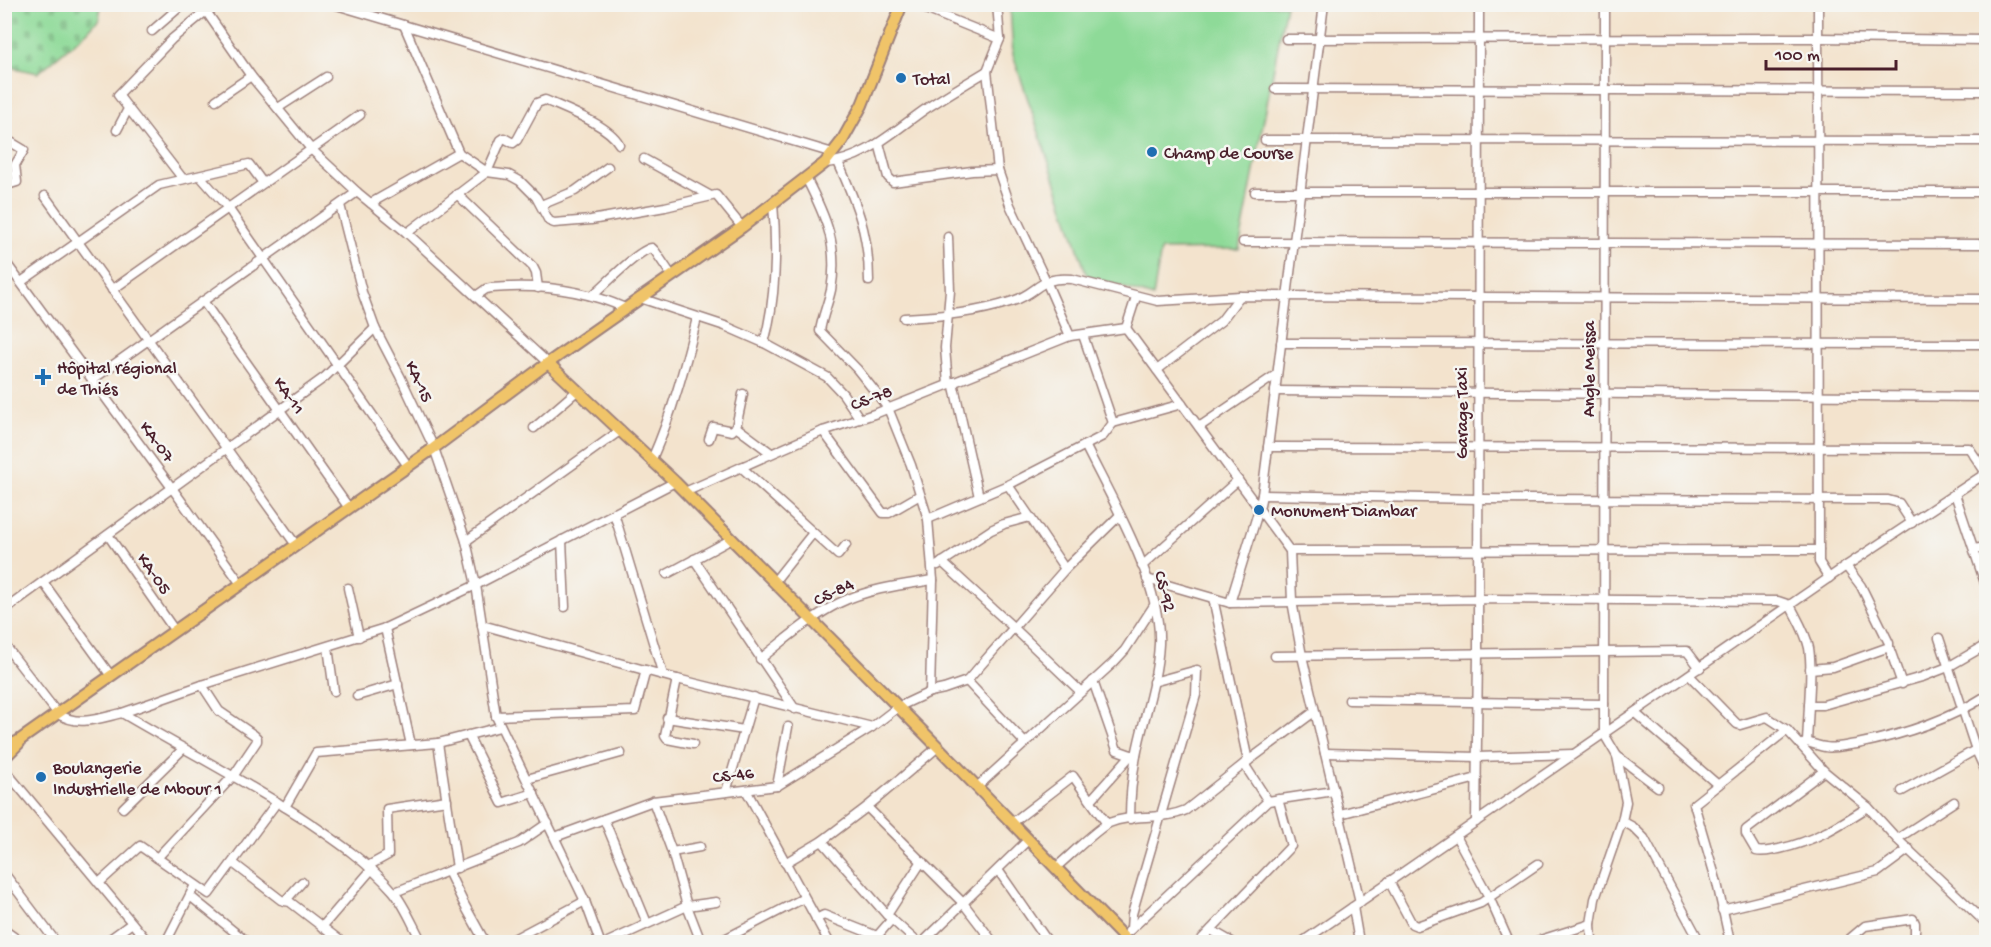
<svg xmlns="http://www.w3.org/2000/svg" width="1991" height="947" viewBox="0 0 1991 947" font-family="'Gochi Hand',sans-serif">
	<defs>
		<pattern id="cemetery-stones" width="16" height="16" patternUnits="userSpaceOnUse" patternTransform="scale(1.5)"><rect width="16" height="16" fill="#8eda98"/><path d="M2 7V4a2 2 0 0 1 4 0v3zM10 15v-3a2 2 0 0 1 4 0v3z" fill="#7cbb83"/></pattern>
	</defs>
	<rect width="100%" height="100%" fill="#f6f6f2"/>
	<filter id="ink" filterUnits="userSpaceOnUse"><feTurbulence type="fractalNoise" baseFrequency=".0167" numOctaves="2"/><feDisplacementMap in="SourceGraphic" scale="12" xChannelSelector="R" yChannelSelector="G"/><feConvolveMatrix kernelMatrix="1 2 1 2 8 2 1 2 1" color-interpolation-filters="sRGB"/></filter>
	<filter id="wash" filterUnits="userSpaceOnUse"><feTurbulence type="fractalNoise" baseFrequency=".008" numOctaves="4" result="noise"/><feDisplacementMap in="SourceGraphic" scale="24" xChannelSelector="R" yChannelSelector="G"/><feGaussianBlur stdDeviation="1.35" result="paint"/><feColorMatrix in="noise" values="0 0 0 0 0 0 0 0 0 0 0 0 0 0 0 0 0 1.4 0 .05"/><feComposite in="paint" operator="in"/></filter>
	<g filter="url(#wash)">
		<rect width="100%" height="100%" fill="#f3e3cd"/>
		<polygon fill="url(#cemetery-stones)" stroke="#6c7c62" stroke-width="1.5" points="4,5 5,4 101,5 99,19 87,32 38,73 5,66"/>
		<polygon fill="#8eda98" stroke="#6c7c62" stroke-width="1.5" points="1010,5 1286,5 1239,249 1161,250 1153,297 1087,276 1013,55"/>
	</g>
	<g filter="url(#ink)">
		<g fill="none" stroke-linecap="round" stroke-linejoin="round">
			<g stroke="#9e817c" stroke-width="11">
				<g id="minor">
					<polyline points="201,4 251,76 311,149 357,192 407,233 548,363"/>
					<polyline points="333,4 833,153"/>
					<polyline points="913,4 1000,39"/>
					<polyline points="997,4 1000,39 987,71 998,170 1010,205 1046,281 1070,336"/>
					<polyline points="1818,4 1819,562 1829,578"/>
					<polyline points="404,25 459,153 487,172 509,175 520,181 536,197 549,221 554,223 591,220 665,207 716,195 742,227"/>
					<polyline points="152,31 183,4"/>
					<polyline points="1286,39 1818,38 1986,40"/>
					<polyline points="1275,89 1986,91"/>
					<polyline points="216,100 251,76"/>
					<polyline points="278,108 326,77"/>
					<polyline points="117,130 128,109"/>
					<polyline points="4,138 24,150 15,165 17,182 4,186"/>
					<polyline points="1265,140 1986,141"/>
					<polyline points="879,143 888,177 893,182 972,171 998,170"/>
					<polyline points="644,159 709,195"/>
					<path d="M838,162C857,205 869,233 869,281"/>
					<path d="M825,163C864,161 896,129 927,108C947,95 967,83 987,71"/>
					<polyline points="200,176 228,208 408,466"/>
					<path d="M806,178C826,217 839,246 831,290C828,304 822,317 820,331L857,369L888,408L911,465L928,519L933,580L930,692"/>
					<polyline points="183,179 118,95 172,39 206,11"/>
					<polyline points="1255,192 1986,192"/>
					<polyline points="457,194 533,267 536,273 538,288"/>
					<polyline points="45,196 296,545"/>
					<polyline points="371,203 459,153"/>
					<polyline points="340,205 362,292 375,328 400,376 434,448 466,541 476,585 496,716 585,901 600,942"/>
					<polyline points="541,205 575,191 608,167"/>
					<path d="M407,233L487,172L501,140L504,138L513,143L517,140L537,103L545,100C565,109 609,125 619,144"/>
					<polyline points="1243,242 1986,244"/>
					<polyline points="4,260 172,488 241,584"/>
					<polyline points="21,282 159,185 249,164 263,183"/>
					<polyline points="112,290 360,115"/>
					<path d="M593,295C605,285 639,249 652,248L655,251L672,276"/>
					<path d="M476,296L486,289L491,288C537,284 583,289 625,308"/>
					<polyline points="640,298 725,326 764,343 827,377 843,394 860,419"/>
					<polyline points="203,301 349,508"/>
					<path d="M904,318C942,316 977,313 1013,301C1040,292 1038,276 1072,279L1158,301L1240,296L1986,299"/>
					<polyline points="1126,328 1290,551 1292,601 1302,656 1360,902"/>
					<polyline points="1126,328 1136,297"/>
					<path d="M764,343C776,300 777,247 773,203"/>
					<polyline points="1281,343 1986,344"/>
					<polyline points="1157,370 1221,321 1240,296"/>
					<polyline points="92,380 357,192"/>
					<polyline points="953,382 979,497"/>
					<polyline points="948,384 945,348 950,291 948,237"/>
					<polyline points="1275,391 1986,397"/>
					<polyline points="1113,423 1182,404"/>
					<polyline points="736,427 743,394"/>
					<polyline points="1199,427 1277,374"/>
					<polyline points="534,428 578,390"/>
					<polyline points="823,431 883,513 889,513 920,495"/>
					<polyline points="709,439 713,427 732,431 736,427 771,453"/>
					<path d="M1085,445C1112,500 1162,584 1159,644C1157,682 1143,719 1136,756C1132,777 1130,798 1130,819"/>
					<polyline points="1268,447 1969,448 1986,473"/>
					<path d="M652,459C672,414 685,366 697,318"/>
					<polyline points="741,467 838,555 846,545"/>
					<polyline points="1008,485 1030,517"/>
					<polyline points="685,492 823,431 877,413 1070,336 1126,328"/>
					<polyline points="1955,494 1986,586"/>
					<polyline points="1262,495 1478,499 1888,500 1899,503 1912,523"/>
					<polyline points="614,513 663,675"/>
					<polyline points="928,519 1008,485 1103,436 1113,423 1083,335"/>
					<polyline points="108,535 175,631"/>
					<polyline points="562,540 565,607"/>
					<polyline points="466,541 621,430"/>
					<polyline points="1974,549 1986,547"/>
					<polyline points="1290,551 1819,550"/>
					<polyline points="694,559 795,709"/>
					<polyline points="942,562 1014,628 1081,692"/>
					<polyline points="938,565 991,530 1004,524 1030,517 1065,569"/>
					<polyline points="1142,566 1238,480"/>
					<polyline points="1846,566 1861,586 1889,643 1889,647"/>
					<polyline points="667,574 732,539"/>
					<path d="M1147,579L1230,603L1478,599L1778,601L1790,605C1797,619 1806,633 1809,648C1812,667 1810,686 1809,705"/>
					<polyline points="43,582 111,676"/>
					<polyline points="774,582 813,533"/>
					<polyline points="348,588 359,637"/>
					<polyline points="1213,598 1248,761"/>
					<polyline points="1230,603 1259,509 1262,495 1324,4"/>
					<polyline points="4,610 325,377 375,328"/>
					<polyline points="482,625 677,679 872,727"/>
					<polyline points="385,628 411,745"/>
					<polyline points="1939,638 1976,750 1986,772"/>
					<path d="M4,644L58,714C78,727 100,718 122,713C183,749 245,781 304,819C335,840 368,862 393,891C405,905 413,926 422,942"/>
					<polyline points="328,647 334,691"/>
					<polyline points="1275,656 1687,651 1700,668"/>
					<path d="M760,659C785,640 811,617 839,603C868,589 901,585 933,580"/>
					<polyline points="1810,669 1833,667 1889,647 1902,684"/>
					<polyline points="1689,675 1737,724 1740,725 1767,717 1787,730 1824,771 1868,807 1897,839 1986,923"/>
					<polyline points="677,679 665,736 667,739 693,744"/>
					<polyline points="967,681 1025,743"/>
					<polyline points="1093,681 1117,750 1131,755 1136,755"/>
					<polyline points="357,696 398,684"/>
					<polyline points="1349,700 1604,704"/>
					<polyline points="122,713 202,685 385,628 476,585 675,482"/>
					<polyline points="1635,713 1718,785"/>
					<polyline points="496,716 635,711 646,670"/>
					<polyline points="667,718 744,730"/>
					<polyline points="468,735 502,803 534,793"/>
					<polyline points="1807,742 1809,705 1823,705 1922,677 1948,667 1986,645"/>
					<polyline points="438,743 457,868"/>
					<path d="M1803,744L1807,742C1813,744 1819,746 1825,747C1834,749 1847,745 1857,744C1902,735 1947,721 1986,696"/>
					<polyline points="1325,753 1477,757 1573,754"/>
					<polyline points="1617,756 1658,787"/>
					<polyline points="1244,764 1268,801"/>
					<polyline points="4,769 148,942"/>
					<path d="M1824,771L1746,830V834L1756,851C1764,853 1772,850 1779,849C1813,842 1840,825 1868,807"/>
					<polyline points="527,779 621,753"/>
					<polyline points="777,786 788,727"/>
					<polyline points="977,787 1113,663 1125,650 1155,604"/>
					<polyline points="746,790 829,942"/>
					<polyline points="1902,791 1986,744"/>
					<polyline points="726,792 754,697"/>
					<polyline points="1091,800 1131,755"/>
					<polyline points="653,801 672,852 687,906 701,942"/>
					<polyline points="285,807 316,753 438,743 500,727"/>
					<polyline points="867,807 963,903 993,942"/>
					<polyline points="123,808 183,749"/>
					<polyline points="1340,814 1477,778"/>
					<polyline points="604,819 647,923"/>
					<polyline points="1622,821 1633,827 1644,838 1700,942"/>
					<polyline points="1476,822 1478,653 1479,4"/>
					<polyline points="1012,823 1073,776 1107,824"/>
					<polyline points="1456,836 1489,897 1509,942"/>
					<polyline points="555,837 653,801 777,786 872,727 898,707 930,692 944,689 967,681 1065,569 1120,515"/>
					<polyline points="1897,839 1954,802"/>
					<polyline points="822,841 887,915 917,942"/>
					<polyline points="672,852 700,847"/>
					<polyline points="157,858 234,775 257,741 257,738 254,735 219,711 202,685"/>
					<polyline points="233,863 281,900 290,902 342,942"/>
					<polyline points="785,863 822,841 867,807 938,747"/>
					<polyline points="368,866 388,855 387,809 447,800"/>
					<path d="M1055,868C1068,858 1096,829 1109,823C1133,813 1161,821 1186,810L1244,764L1314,712"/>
					<polyline points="998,870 1048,942"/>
					<polyline points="448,871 464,904 485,942"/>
					<polyline points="4,873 56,942"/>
					<polyline points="1389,881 1412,924 1417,926 1481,903 1538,864"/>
					<polyline points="99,883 140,846 209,894 277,802"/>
					<polyline points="395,892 519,843 548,823"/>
					<polyline points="190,896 247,942"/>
					<polyline points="285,901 302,882"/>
					<polyline points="1353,907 1359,942"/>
					<polyline points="1722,910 1878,872 1909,849"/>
					<polyline points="887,915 922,861"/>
					<polyline points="816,919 824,915 877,936"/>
					<polyline points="322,927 372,869"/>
					<polyline points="1131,929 1132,914 1196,695 1197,670 1153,682"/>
					<polyline points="4,930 21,942"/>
					<polyline points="1211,930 1232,942"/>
					<polyline points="1129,931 1268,801 1334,791"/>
					<polyline points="106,942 132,923"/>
					<polyline points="166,942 195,885"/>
					<polyline points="508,942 585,901"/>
					<polyline points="608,942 687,906 716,902"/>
					<polyline points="719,942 804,898"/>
					<polyline points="872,942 892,919"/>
					<polyline points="923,942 1028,840"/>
					<polyline points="1199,942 1291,846 1278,799"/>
					<polyline points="1302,942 1846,566 1986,473"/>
					<polyline points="1534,942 1591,924"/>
					<polyline points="1592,942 1591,924 1595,899 1622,821 1626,802 1617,756 1604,734 1605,4"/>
					<polyline points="1730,942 1717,883 1694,804 1787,730"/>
					<polyline points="1846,942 1865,926 1913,919 1915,923 1915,942"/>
				</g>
			</g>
			<g stroke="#9e817c" stroke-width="14">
				<g id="major">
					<polyline points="548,363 675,482 938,747 1128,942"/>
					<polyline points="4,746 17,742 434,448 548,363 742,227 825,163 842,141 862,105 902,4"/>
					<polyline points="4,758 19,743"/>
				</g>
			</g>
			<use href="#minor" stroke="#fff" stroke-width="8"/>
			<use href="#major" stroke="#f0c469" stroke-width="10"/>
		</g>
	</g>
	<g fill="#1f6fb2" stroke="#f6f6f2" stroke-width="2">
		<circle cx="901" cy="78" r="6"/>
		<circle cx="1152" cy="152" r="6"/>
		<path d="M40 368h6v6h6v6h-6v6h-6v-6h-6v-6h6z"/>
		<circle cx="1259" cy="510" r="6"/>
		<circle cx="41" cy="777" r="6"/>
	</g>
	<g text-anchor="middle" stroke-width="5" stroke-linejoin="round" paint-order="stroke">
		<g font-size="18" fill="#4a1f2b" stroke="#f6f6f2" text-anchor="start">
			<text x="913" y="84">Total</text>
			<text x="1164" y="158">Champ de Course</text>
			<text x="57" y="373">Hôpital régional<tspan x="57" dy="21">de Thiés</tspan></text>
			<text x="1271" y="516">Monument Diambar</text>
			<text x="53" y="773">Boulangerie<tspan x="53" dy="21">Industrielle de Mbour 1</tspan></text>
		</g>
		<g font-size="18" fill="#4a1f2b" stroke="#f6f6f2">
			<text transform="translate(1588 369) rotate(-90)" y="6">Angle Meissa</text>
			<text transform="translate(420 381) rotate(65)" y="6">KA-15</text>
			<text transform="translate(290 395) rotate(55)" y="6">KA-11</text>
			<text transform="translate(871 397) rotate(-21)" y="6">CS-78</text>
			<text transform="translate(1461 413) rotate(-90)" y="6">Garage Taxi</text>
			<text transform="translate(158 441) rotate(53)" y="6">KA-07</text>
			<text transform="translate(155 573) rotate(55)" y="6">KA-05</text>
			<text transform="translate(833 591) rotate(-26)" y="6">CS-84</text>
			<text transform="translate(1166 591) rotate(75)" y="6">CS-92</text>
			<text transform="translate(733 774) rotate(-7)" y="6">CS-46</text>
		</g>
	</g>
	<rect width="1991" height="947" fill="none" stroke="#f6f6f2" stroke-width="24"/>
	<path d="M1766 60v9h130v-9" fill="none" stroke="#4a1f2b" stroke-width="3"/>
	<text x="1775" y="60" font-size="18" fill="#4a1f2b" stroke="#f6f6f2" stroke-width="4.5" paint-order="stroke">100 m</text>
</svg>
